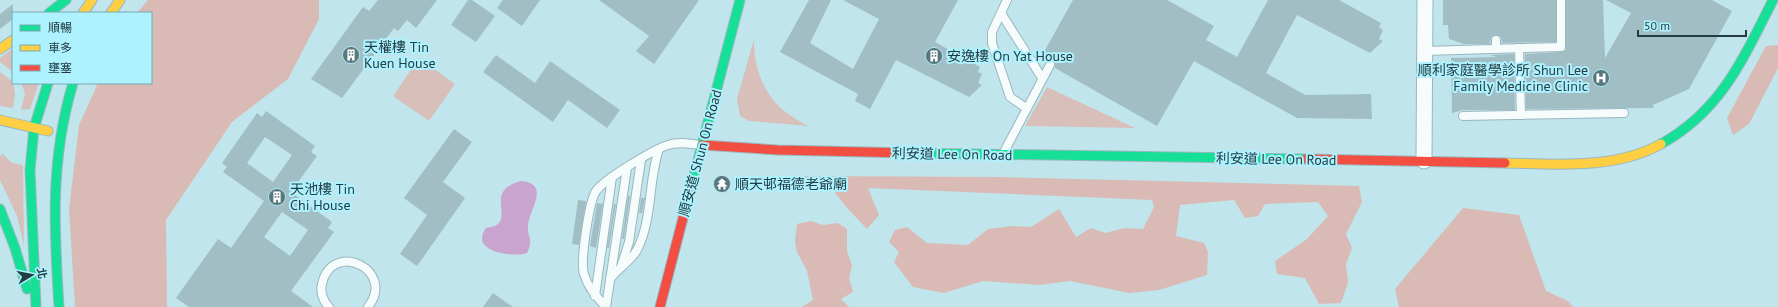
<svg xmlns="http://www.w3.org/2000/svg" width="1778" height="307" viewBox="0 0 1778 307" font-family="'PT Sans','Noto Sans TC',sans-serif">
	<rect width="100%" height="100%" fill="#c0e5ed"/>
	<g fill="#d8bfba">
		<path d="M754,39C753,66 764,97 787,113C793,118 801,122 808,126L749,121L740,116L737,99Z"/>
		<polygon points="13,48 13,72 0,62 0,58"/>
		<polygon points="419,58 455,84 429,121 393,96"/>
		<polygon points="0,72 13,82 15,95 13,108 0,106"/>
		<polygon points="21,83 39,83 30,109 21,110 25,93"/>
		<polygon points="1047,87 1135,128 1025,126"/>
		<polygon points="3,154 12,163 23,165 24,246 17,216 0,180 0,156"/>
	</g>
	<g fill="#dabab4">
		<polygon points="148,0 319,0 319,19 288,79 232,122 166,220 167,307 75,307 69,209 79,125 98,83 151,83 151,13 137,13"/>
		<polygon points="1778,45 1778,68 1749,124 1733,135 1727,118 1766,46"/>
		<polygon points="801,176 999,177 1359,186 1362,202 1346,234 1352,248 1346,264 1348,283 1341,303 1319,304 1305,278 1277,274 1275,261 1307,239 1328,216 1318,202 1265,204 1258,216 1245,218 1234,200 1180,205 1176,236 1204,243 1208,252 1207,275 1159,290 1129,293 1070,281 1039,285 983,281 944,293 913,287 894,262 899,252 889,242 895,230 907,227 927,243 968,245 988,229 1012,226 1031,227 1059,209 1076,237 1091,228 1105,233 1125,228 1143,229 1154,207 1152,200 868,188 879,215 867,229 847,208 833,190 801,181"/>
		<polygon points="1463,208 1519,215 1546,291 1568,301 1573,307 1399,307 1395,289"/>
		<polygon points="811,221 823,225 838,223 847,229 847,251 852,265 849,278 853,292 841,299 849,307 802,307 813,300 807,271 797,252 795,241 797,224"/>
	</g>
	<path fill="#c8a4ce" d="M521,181C552,184 528,211 528,226C527,238 534,238 527,253C511,258 469,251 486,228C489,227 493,227 495,226C513,217 484,190 521,181Z"/>
	<g fill="#a1bec5" fill-rule="evenodd">
		<polygon points="378,0 437,0 416,28 407,20 398,31 394,28 342,98 311,79 363,7 369,11"/>
		<polygon points="468,0 472,0 495,16 476,42 451,25"/>
		<polygon points="503,0 540,0 522,26 497,8"/>
		<polygon points="599,0 699,0 654,64 636,51 649,36"/>
		<polygon points="809,0 831,0 810,43 853,69 879,19 843,0 958,0 935,42 980,67 978,72 982,74 978,83 982,85 969,97 896,60 870,109 855,101 858,94 780,52"/>
		<polygon points="1073,0 1167,0 1214,26 1206,40 1237,57 1268,0 1339,0 1381,23 1379,27 1383,30 1379,39 1383,41 1370,53 1297,15 1266,73 1305,95 1371,94 1372,119 1297,118 1194,61 1157,126 1055,68 1055,64 1053,60 1049,60 1045,62 1040,59"/>
		<polygon points="1443,0 1556,0 1556,42 1502,43 1501,37 1496,35 1491,38 1490,44 1464,44 1449,39 1448,25 1443,25"/>
		<polygon points="1566,0 1603,0 1605,58 1631,13 1606,0 1712,0 1732,11 1689,89 1653,105 1654,108 1526,109 1525,54 1561,52 1566,50"/>
		<polygon points="13,4 13,19 0,29 0,14"/>
		<polygon points="1514,54 1515,110 1463,110 1452,113 1451,58 1497,57 1490,55"/>
		<polygon points="496,55 535,83 550,61 620,110 607,128 568,100 553,122 483,72"/>
		<path d="M266,111L315,146L311,152L317,156L291,192L332,222L328,228L334,232L291,291L313,307H189L176,298L218,239L231,248L264,201L223,172L227,167L222,163L257,113L262,117ZM265,137L292,155L273,182L247,163ZM282,212L308,230L290,256L264,237Z"/>
		<polygon points="454,129 472,142 443,182 465,198 417,266 400,254 427,215 404,198"/>
		<polygon points="628,196 630,196 624,239 622,239"/>
		<polygon points="641,198 645,198 642,213 639,213"/>
		<polygon points="578,200 586,201 579,245 572,244"/>
		<polygon points="597,203 603,204 596,248 590,246"/>
		<polygon points="614,204 616,204 609,248 607,248"/>
		<polygon points="493,293 513,307 483,307"/>
	</g>
	<g fill="none" stroke-linecap="round" stroke-linejoin="round">
		<g stroke="#9ab7be" stroke-width="10">
			<g id="lane">
				<polyline points="1007,0 992,32 992,43 1010,97 1026,108"/>
				<polyline points="1001,13 1042,78"/>
				<polyline points="1496,40 1496,49"/>
				<polyline points="1519,48 1521,115"/>
				<polyline points="1424,51 1561,47 1561,0"/>
				<polyline points="1463,116 1624,113"/>
				<polyline points="1004,152 1050,65"/>
				<polyline points="621,267 629,242 641,160"/>
				<path d="M610,279C618,268 630,262 637,250C653,219 648,181 659,149"/>
				<polyline points="595,296 612,177"/>
				<path d="M329,307C323,301 320,292 322,284C332,239 397,270 368,307"/>
				<path d="M606,307C597,297 588,288 584,274C580,261 589,202 596,191C605,179 654,149 668,145C679,141 691,144 702,145"/>
				<polyline points="606,307 627,168"/>
			</g>
		</g>
		<g stroke="#9ab7be" stroke-width="17">
			<polyline id="street" points="1424,161 1425,0"/>
		</g>
		<g stroke="#9ab7be" stroke-width="11">
			<g id="fast">
				<polyline points="49,13 66,0"/>
				<path d="M1661,144C1721,111 1743,59 1773,0"/>
				<polyline points="910,153 1306,159"/>
				<polyline points="691,187 740,0"/>
				<polyline points="0,209 15,248 27,289"/>
				<polyline points="36,307 30,170 34,128 48,83"/>
				<path d="M59,307C54,228 50,160 73,83"/>
			</g>
		</g>
		<g stroke="#9ab7be" stroke-width="11">
			<g id="slow">
				<polyline points="83,13 92,0"/>
				<polyline points="111,13 120,0"/>
				<polyline points="0,49 13,40"/>
				<polyline points="0,120 48,131"/>
				<path d="M1505,163C1556,164 1614,170 1661,144"/>
			</g>
		</g>
		<g stroke="#9ab7be" stroke-width="11">
			<g id="jam">
				<polyline points="702,145 778,150 910,153"/>
				<polyline points="1306,159 1505,163"/>
				<polyline points="660,307 691,187"/>
			</g>
		</g>
		<use href="#lane" stroke="#f6fbfc" stroke-width="8"/>
		<use href="#street" stroke="#f6fbfc" stroke-width="15"/>
		<use href="#fast" stroke="#16e098" stroke-width="9"/>
		<use href="#slow" stroke="#ffcf43" stroke-width="9"/>
		<use href="#jam" stroke="#f24e42" stroke-width="9"/>
	</g>
	<defs>
		<g id="building-disc" transform="scale(0.9)"><circle r="9.5" fill="#59787e" stroke="#aef1ff"/><path d="M-4-6H4V6H1V3H-1V6H-4ZM-2.5-4.3h1.7v1.8h-1.7ZM.8-4.3h1.7v1.8H.8ZM-2.5-1h1.7V.8h-1.7ZM.8-1h1.7V.8H.8Z" fill="#fff"/></g>
		<g id="hospital-disc" transform="scale(0.9)"><circle r="9.5" fill="#59787e" stroke="#aef1ff"/><path d="M-5-5h3v3.5h4V-5h3V5h-3V1.5h-4V5h-3Z" fill="#fff"/></g>
		<g id="temple-disc" transform="scale(0.9)"><circle r="9.5" fill="#59787e" stroke="#aef1ff"/><path d="M0-6L5-2H3V0L6.5 2.5H4V6H1.5V3h-3V6H-4V2.5H-6.5L-3 0V-2H-5Z" fill="#fff"/></g>
	</defs>
	<g fill-rule="evenodd">
		<use href="#building-disc" x="351" y="55"/>
		<use href="#building-disc" x="934" y="56"/>
		<use href="#hospital-disc" x="1601" y="78"/>
		<use href="#temple-disc" x="722" y="184"/>
		<use href="#building-disc" x="277" y="197"/>
	</g>
	<g text-anchor="middle" stroke-width="4" stroke-linejoin="round" paint-order="stroke">
		<g font-size="14" fill="#223e43" stroke="#aef1ff" text-anchor="start">
			<text x="364" y="52">天權樓 Tin<tspan x="364" dy="16">Kuen House</tspan></text>
			<text x="947" y="61">安逸樓 On Yat House</text>
			<text x="1588" y="75" text-anchor="end">順利家庭醫學診所 Shun Lee<tspan x="1588" dy="16">Family Medicine Clinic</tspan></text>
			<text x="735" y="189">順天邨福德老爺廟</text>
			<text x="290" y="194">天池樓 Tin<tspan x="290" dy="16">Chi House</tspan></text>
		</g>
		<g font-size="14" fill="#223e43" stroke="#aef1ff">
			<text transform="translate(700 153) rotate(-75)" y="5">順安道 Shun On Road</text>
			<text transform="translate(952 154) rotate(1)" y="5">利安道 Lee On Road</text>
			<text transform="translate(1276 159) rotate(1)" y="5">利安道 Lee On Road</text>
		</g>
	</g>
	<rect x="12" y="12" width="140" height="72" fill="#aef1ff" stroke="#76a9b4"/>
	<rect x="20" y="25" width="20" height="6" fill="#16e098" stroke="#76a9b4"/>
	<text x="48" y="32" font-size="12" fill="#223e43">順暢</text>
	<rect x="20" y="45" width="20" height="6" fill="#ffcf43" stroke="#76a9b4"/>
	<text x="48" y="52" font-size="12" fill="#223e43">車多</text>
	<rect x="20" y="65" width="20" height="6" fill="#f24e42" stroke="#76a9b4"/>
	<text x="48" y="72" font-size="12" fill="#223e43">壅塞</text>
	<g transform="translate(32 275) rotate(80)" stroke="#aef1ff" stroke-width="3" paint-order="stroke">
	<path d="M0-3L7 15L0 10L-7 15Z" fill="#223e43"/>
	<text y="-6" font-size="11" font-weight="bold" text-anchor="middle" fill="#223e43">北</text>
	</g>
	<path d="M1638 30v6h108v-6" fill="none" stroke="#223e43" stroke-width="2"/>
	<text x="1644" y="30" font-size="12" fill="#223e43" stroke="#aef1ff" stroke-width="3" paint-order="stroke">50 m</text>
</svg>
